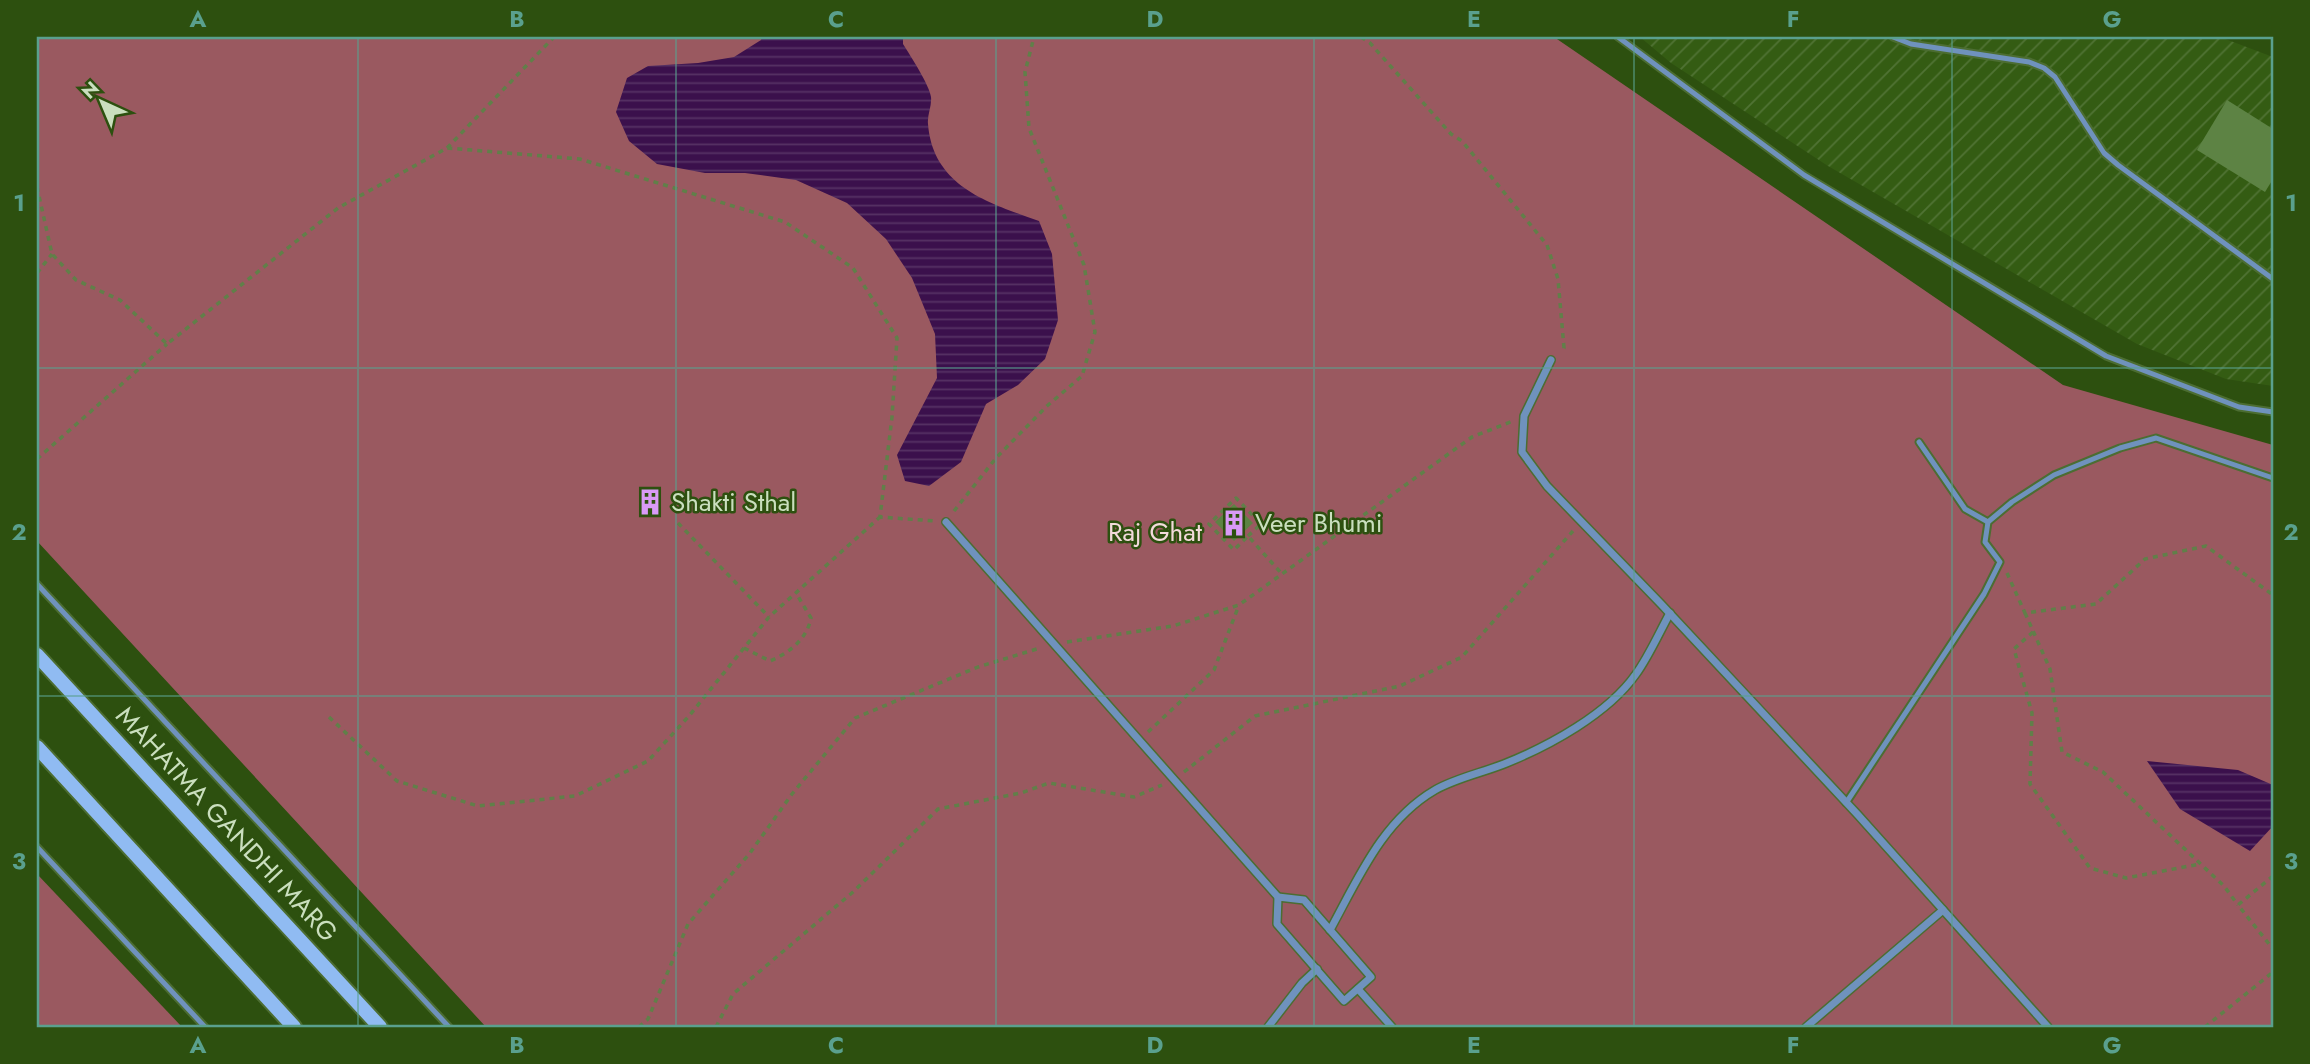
<svg xmlns="http://www.w3.org/2000/svg" width="2310" height="1064" viewBox="0 0 2310 1064" font-family="Jost,sans-serif">
	<defs>
		<pattern id="industrial-furrows" width="10" height="10" patternUnits="userSpaceOnUse" patternTransform="scale(1.75)"><rect width="10" height="10" fill="#345c13"/><path d="M-1 1l2-2M0 10L10 0M9 11l2-2" fill="none" stroke="#507334"/></pattern>
		<pattern id="water-rules" width="6" height="5" patternUnits="userSpaceOnUse" patternTransform="scale(1.75)"><rect width="6" height="5" fill="#3b104c"/><path d="M0 2.5h6" fill="none" stroke="#563264"/></pattern>
	</defs>
	<rect width="100%" height="100%" fill="#2d500f"/>
	<polygon fill="url(#industrial-furrows)" points="1640,37 2220,37 2273,57 2273,386 2226,379 2137,344 1828,166 1671,63"/>
	<g fill="#9a5960">
		<polygon points="37,37 1554,37 2063,385 2273,445 2273,1027 486,1027 37,541"/>
		<polygon points="37,874 182,1027 37,1027"/>
	</g>
	<g fill="url(#water-rules)">
		<path d="M762,37H903V44C910,55 930,86 931,97C932,106 927,115 928,124C933,187 989,203 1039,221L1052,254L1058,320L1045,359L1018,385L986,404L961,462L929,486L905,481L897,455L937,378L935,334L912,278L886,239L847,203L796,180L745,173H705L657,164L629,141L616,112L627,78L648,66L698,63L734,57L761,40Z"/>
		<polygon points="2147,761 2238,770 2273,785 2273,826 2250,851 2180,809"/>
	</g>
	<g fill="#5d8344">
		<polygon points="2227,100 2273,129 2273,179 2265,192 2197,150"/>
		<polygon points="1234,504 1253,523 1234,541 1215,522"/>
	</g>
	<g fill="none" stroke-linecap="round" stroke-linejoin="round">
		<g stroke="#4c6d32" stroke-width="9">
			<g id="lane">
				<polyline points="1618,37 1804,175 2106,356 2239,407 2273,412"/>
				<polyline points="1893,37 1911,44 2029,62 2044,68 2055,77 2104,153 2118,165 2273,279"/>
				<polyline points="1919,442 1965,509 1988,522"/>
				<polyline points="37,584 449,1027"/>
				<polyline points="1846,803 1984,594 2000,562 1985,542 1988,522 2012,502 2054,475 2120,448 2156,438 2273,478"/>
				<polyline points="37,847 205,1027"/>
			</g>
		</g>
		<g stroke="#4c6d32" stroke-width="10">
			<g id="street">
				<polyline points="1551,360 1524,416 1522,452 1547,486 1661,604 1858,815 2048,1027"/>
				<polyline points="946,522 1278,897"/>
				<polygon points="1278,897 1304,900 1371,977 1344,1001 1277,924"/>
				<path d="M1330,930C1358,879 1382,821 1435,790C1456,778 1481,773 1504,764C1549,746 1608,714 1636,674C1649,656 1659,633 1670,613"/>
				<polyline points="1358,989 1392,1027"/>
				<polyline points="1268,1027 1302,983 1317,969"/>
				<polyline points="1806,1027 1943,910"/>
			</g>
		</g>
		<g stroke="#4c6d32" stroke-width="18">
			<g id="secondary">
				<polyline points="37,655 380,1027"/>
				<polyline points="37,747 294,1027"/>
			</g>
		</g>
		<g stroke="#617f49" stroke-width="3.5" stroke-dasharray="5 5" stroke-linecap="butt">
			<polyline points="1361,37 1370,43 1451,134 1462,141 1547,245 1558,279 1564,348 1561,351"/>
			<polyline points="447,148 554,37"/>
			<polyline points="37,187 52,254 76,280 120,300 167,344 338,208 447,148 580,159 785,222 853,268 897,338 892,417 880,517 935,521"/>
			<polyline points="37,273 52,254"/>
			<polyline points="37,459 167,344"/>
			<polyline points="954,511 996,458 1047,406 1082,376 1095,332 1084,265 1029,128 1025,72 1034,37"/>
			<polyline points="678,523 769,617"/>
			<polyline points="1248,536 1261,524 1236,498 1209,524 1234,550 1248,536 1282,574"/>
			<polyline points="2007,573 2025,613 2096,604 2145,559 2206,546 2273,595"/>
			<polyline points="2025,613 2050,669 2062,752 2103,772 2224,886 2238,905"/>
			<polyline points="2033,632 2014,649 2032,713 2030,784 2090,868 2126,878 2200,864"/>
			<polyline points="1067,642 1173,626 1239,605 1472,437 1513,421"/>
			<path d="M744,648L770,661C789,653 807,639 811,618L796,593"/>
			<polyline points="329,717 397,781 478,806 575,796 648,761 689,716 769,617 880,517"/>
			<polyline points="1148,732 1214,670 1239,605"/>
			<polyline points="1184,772 1255,716 1400,686 1462,657 1573,531"/>
			<polyline points="2273,876 2238,905 2273,949"/>
			<polyline points="639,1027 648,1019 688,924 750,853 792,794 855,718 978,667 1040,648"/>
			<polyline points="716,1027 733,994 853,892 938,809 1021,793 1049,783 1134,797 1162,785"/>
			<polyline points="2205,1027 2273,972"/>
		</g>
		<use href="#lane" stroke="#6f92bd" stroke-width="5"/>
		<use href="#street" stroke="#6f92bd" stroke-width="7"/>
		<use href="#secondary" stroke="#90bbf2" stroke-width="14"/>
	</g>
	<path fill="none" stroke="#5aa08e" stroke-width="2" stroke-opacity="0.55" d="M358,37V1027M676,37V1027M996,37V1027M1314,37V1027M1634,37V1027M1952,37V1027M37,368H2273M37,696H2273"/>
	<defs>
		<g id="building-bare" transform="scale(2.1)"><path d="M-4-6H4V6H1V3H-1V6H-4ZM-2.5-4.3h1.7v1.8h-1.7ZM.8-4.3h1.7v1.8H.8ZM-2.5-1h1.7V.8h-1.7ZM.8-1h1.7V.8H.8Z" fill="#d99af7" stroke="#2d500f" stroke-width="2.5" paint-order="stroke"/></g>
	</defs>
	<g fill-rule="evenodd">
		<use href="#building-bare" x="650" y="502"/>
		<use href="#building-bare" x="1234" y="523"/>
	</g>
	<g text-anchor="middle" stroke-width="5" stroke-linejoin="round" paint-order="stroke">
		<g font-size="26" fill="#cadfbe" stroke="#2d500f" text-anchor="start">
			<text x="671" y="511">Shakti Sthal</text>
			<text x="1255" y="532">Veer Bhumi</text>
		</g>
		<g font-size="26" fill="#f3dadb" stroke="#2d500f">
			<text x="1155" y="541">Raj Ghat</text>
		</g>
		<g font-size="26" fill="#cadfbe" stroke="#2d500f">
			<text transform="translate(227 824) rotate(47)" y="9">MAHATMA GANDHI MARG</text>
		</g>
	</g>
	<rect width="2310" height="1064" fill="none" stroke="#2d500f" stroke-width="77"/>
	<g transform="translate(102 102) rotate(316)" stroke="#2d500f" stroke-width="5" paint-order="stroke">
	<path d="M0-5L12 26L0 18L-12 26Z" fill="#cadfbe"/>
	<text y="-10" font-size="19" font-weight="bold" text-anchor="middle" fill="#cadfbe">N</text>
	</g>
	<rect x="38" y="38" width="2234" height="988" fill="none" stroke="#5aa08e" stroke-width="2.5"/>
	<g font-size="23" text-anchor="middle" font-weight="bold" fill="#5aa08e">
		<text x="198" y="27">A</text>
		<text x="517" y="27">B</text>
		<text x="836" y="27">C</text>
		<text x="1155" y="27">D</text>
		<text x="1474" y="27">E</text>
		<text x="1793" y="27">F</text>
		<text x="2112" y="27">G</text>
		<text x="19" y="211">1</text>
		<text x="2291" y="211">1</text>
		<text x="19" y="540">2</text>
		<text x="2291" y="540">2</text>
		<text x="19" y="869">3</text>
		<text x="2291" y="869">3</text>
		<text x="198" y="1053">A</text>
		<text x="517" y="1053">B</text>
		<text x="836" y="1053">C</text>
		<text x="1155" y="1053">D</text>
		<text x="1474" y="1053">E</text>
		<text x="1793" y="1053">F</text>
		<text x="2112" y="1053">G</text>
	</g>
</svg>
